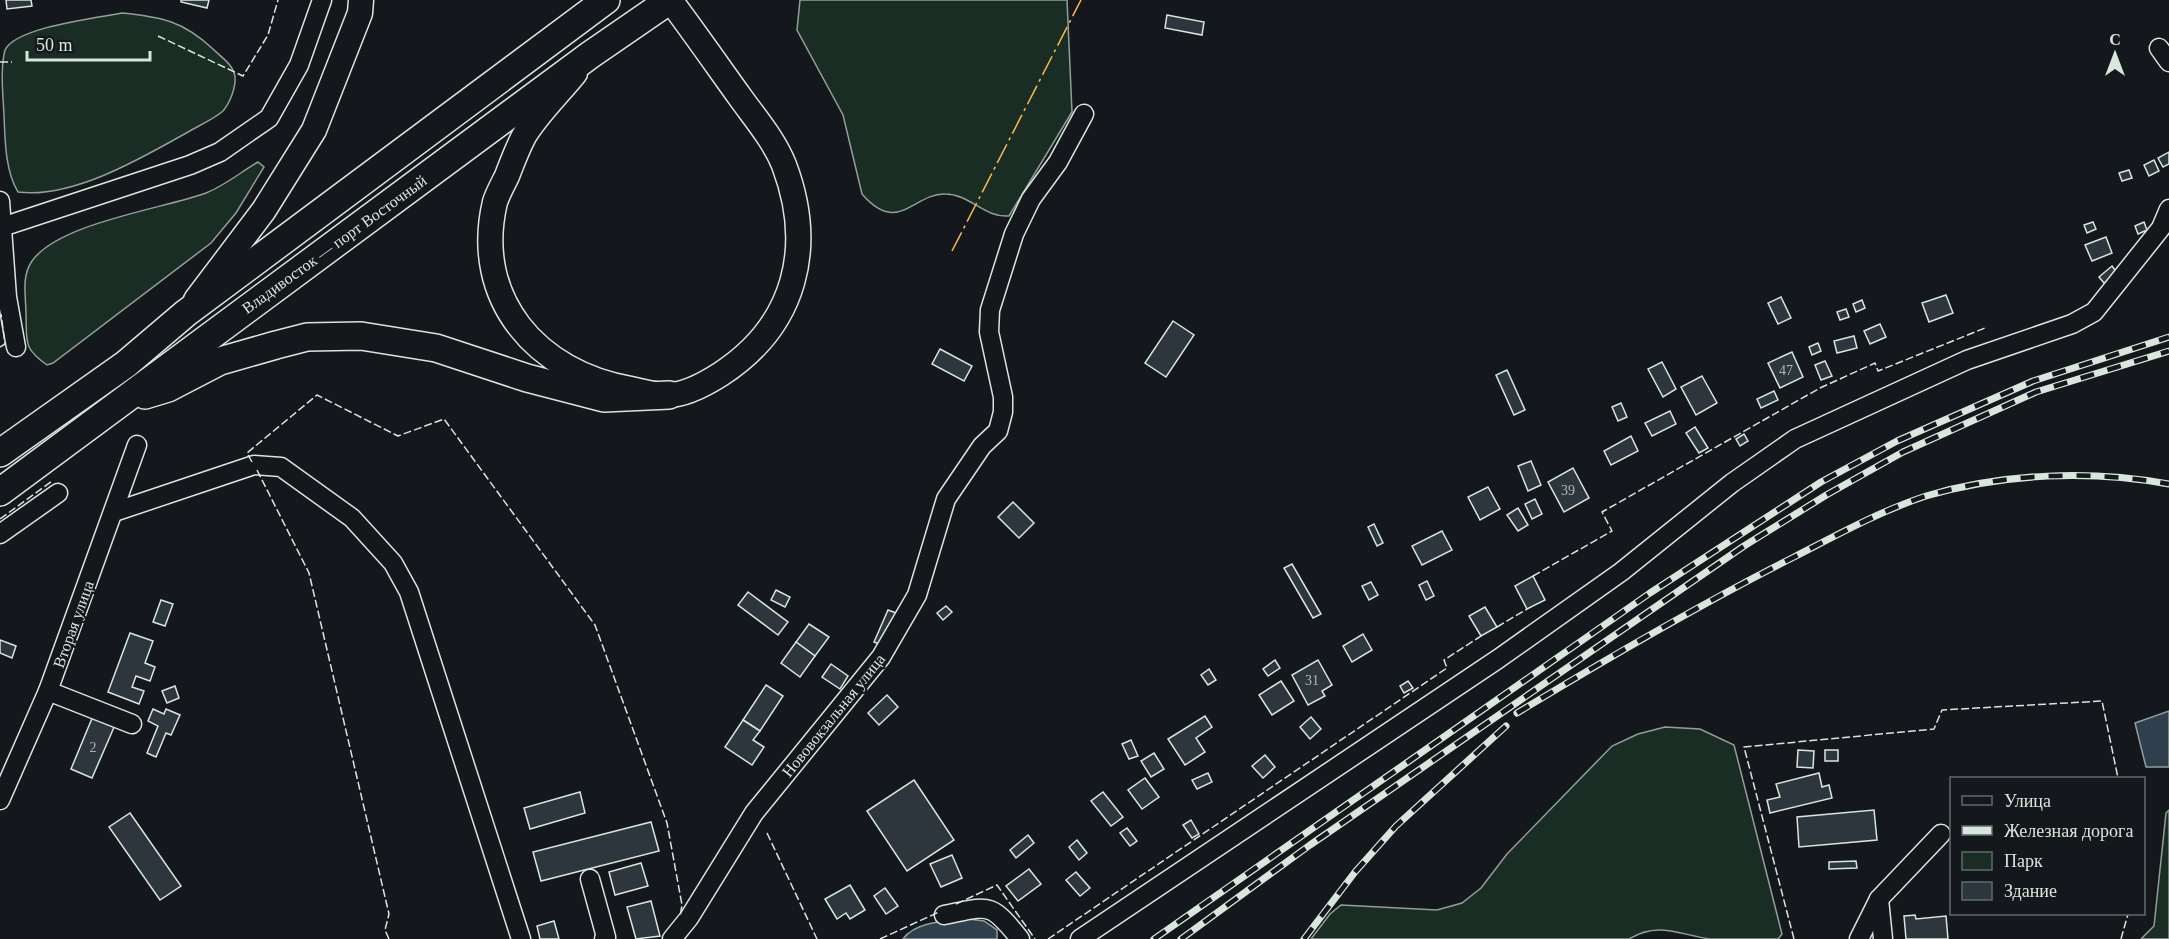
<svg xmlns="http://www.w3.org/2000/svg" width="2169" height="939" viewBox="0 0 2169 939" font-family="Georgia,serif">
	<rect width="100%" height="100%" fill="#14181c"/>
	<g fill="#1a2d24" stroke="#939e99" stroke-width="1.5">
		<path d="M800,0H1067L1072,112L1009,216C984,218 970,194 945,194C914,193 898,236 862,194L843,115L797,30Z"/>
		<path d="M122,13C162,17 183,21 213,49C221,57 234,65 235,77C236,87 230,103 223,111C214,119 198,126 188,132C142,158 72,199 18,192C5,171 5,139 4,115C3,95 0,69 5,50C16,27 97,18 122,13Z"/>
		<path d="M258,162L264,167L236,213L211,243L53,363L47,365C23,348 27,342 26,315C26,296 21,277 32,261C59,223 162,209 206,193C224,186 241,172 258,162Z"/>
		<path d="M1665,727L1700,729L1734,745L1782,934L1778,939C1756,939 1733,939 1711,939C1679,935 1659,921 1629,939H1311L1330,914L1341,905L1437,910L1462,903L1481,888L1507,854L1612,746L1638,734Z"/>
		<polygon points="2169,810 2169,939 2141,939 2154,926 2166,813"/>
	</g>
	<g fill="#2f3f4d" stroke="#939e99" stroke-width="1.5">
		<polygon points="2169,711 2169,767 2146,767 2135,723"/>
		<path d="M968,919L984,921L997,930V939H903C916,921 947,921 968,919Z"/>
	</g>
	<g fill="#2c363c" stroke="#d8e6dc" stroke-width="1.5">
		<polygon points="6,0 31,0 32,6 7,9"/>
		<polygon points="181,0 209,0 207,8 181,2"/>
		<polygon points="1167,15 1204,22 1202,35 1165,28"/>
		<polygon points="2169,152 2169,164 2163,167 2158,158"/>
		<polygon points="2154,160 2159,171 2149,176 2144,165"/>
		<polygon points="2129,170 2132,178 2122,181 2119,173"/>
		<polygon points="2093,222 2096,229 2087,233 2084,225"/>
		<polygon points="2144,222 2147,230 2138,234 2135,226"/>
		<polygon points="2106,237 2112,253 2092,261 2085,245"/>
		<polygon points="2112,266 2117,273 2104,283 2099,277"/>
		<polygon points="1946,295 1953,313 1929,322 1922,303"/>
		<polygon points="1781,297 1791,318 1778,324 1768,303"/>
		<polygon points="1862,300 1865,308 1856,312 1853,304"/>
		<polygon points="1846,309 1849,317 1840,320 1837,312"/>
		<polygon points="1173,321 1194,335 1166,377 1145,363"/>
		<polygon points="1880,324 1886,337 1870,344 1864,331"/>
		<polygon points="1854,336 1857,348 1837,353 1834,341"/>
		<polygon points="1818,343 1821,351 1812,355 1809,347"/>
		<polygon points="940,349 972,366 964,381 932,364"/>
		<polygon points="1792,352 1803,377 1780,388 1768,363"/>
		<polygon points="1825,361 1832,376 1821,380 1815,365"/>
		<polygon points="1662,362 1676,389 1663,397 1648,369"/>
		<polygon points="1507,370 1525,410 1514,415 1496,375"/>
		<polygon points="1702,376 1717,403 1696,415 1681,387"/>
		<polygon points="1774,391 1778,400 1761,408 1757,399"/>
		<polygon points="1621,403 1627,417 1618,421 1612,407"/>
		<polygon points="1670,411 1676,424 1652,436 1645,423"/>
		<polygon points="1695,427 1708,448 1699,453 1686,433"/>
		<polygon points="1744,434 1748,441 1740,446 1736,439"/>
		<polygon points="1631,436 1638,451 1611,465 1604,451"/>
		<polygon points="1531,461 1541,485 1528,491 1518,466"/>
		<polygon points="1573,468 1589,498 1564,512 1548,482"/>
		<polygon points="1488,487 1500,509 1480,520 1468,497"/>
		<polygon points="1535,499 1542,514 1532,519 1525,504"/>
		<polygon points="1013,502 1034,523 1019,538 998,517"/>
		<polygon points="1518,508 1528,525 1518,531 1507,515"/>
		<polygon points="1374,524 1383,543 1377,546 1368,527"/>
		<polygon points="1442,531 1452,550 1422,565 1412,546"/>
		<polygon points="1292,564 1321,614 1313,618 1284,568"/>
		<polygon points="1533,576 1545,600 1527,609 1515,586"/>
		<polygon points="1427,581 1434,596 1426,600 1419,585"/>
		<polygon points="1371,582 1378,595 1369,600 1362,586"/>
		<polygon points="776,590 790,597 785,607 771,600"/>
		<polygon points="748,592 788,622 778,635 738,605"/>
		<polygon points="161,600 173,604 165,626 153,622"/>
		<polygon points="946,606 952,612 943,620 937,613"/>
		<polygon points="1485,607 1497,627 1481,636 1469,616"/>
		<polygon points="888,610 896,613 882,645 874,642"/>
		<polygon points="809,624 829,637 815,656 796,642"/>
		<polygon points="130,633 153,641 145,663 155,667 150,681 136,676 132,687 144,691 139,704 108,692"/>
		<polygon points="1363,634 1372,650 1352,662 1343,646"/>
		<polygon points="0,640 16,646 12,658 0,653"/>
		<polygon points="796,642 815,656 800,677 781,663"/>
		<polygon points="1275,660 1280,668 1268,676 1263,669"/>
		<polygon points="1318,660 1332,685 1322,691 1325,696 1308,705 1292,675"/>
		<polygon points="831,664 848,676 840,689 822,677"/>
		<polygon points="1209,669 1216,680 1208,685 1201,675"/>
		<polygon points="1281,681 1294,701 1272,715 1259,695"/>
		<polygon points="1408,681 1413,688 1404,693 1400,686"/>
		<polygon points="766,685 783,696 760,731 743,720"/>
		<polygon points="175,686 179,698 167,703 162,691"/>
		<polygon points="887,695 898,707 879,725 868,713"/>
		<polygon points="153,709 164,714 166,709 180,715 171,735 166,733 156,757 147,753 158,726 148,721"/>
		<polygon points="93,716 115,725 92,778 71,769"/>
		<polygon points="1205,716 1212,727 1196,738 1205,752 1185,765 1168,739"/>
		<polygon points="1311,717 1321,729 1310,739 1300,727"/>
		<polygon points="743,720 760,731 753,740 764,747 752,765 725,747"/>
		<polygon points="1131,740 1138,756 1129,759 1122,744"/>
		<polygon points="1798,750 1814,751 1813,768 1797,767"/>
		<rect x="1825" y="750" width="13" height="11"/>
		<polygon points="1154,753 1164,769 1151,777 1141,761"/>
		<polygon points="1265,755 1275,767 1263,778 1252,766"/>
		<polygon points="1208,773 1212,782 1197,789 1192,780"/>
		<polygon points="1819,773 1822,787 1829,785 1832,798 1770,813 1767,800 1780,797 1776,784"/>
		<polygon points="1145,778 1159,797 1142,809 1128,790"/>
		<polygon points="914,780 954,840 907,871 867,811"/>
		<polygon points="580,792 585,813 530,829 524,808"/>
		<polygon points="1103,792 1123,817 1111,826 1091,801"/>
		<polygon points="1874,810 1877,840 1799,847 1797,817"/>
		<polygon points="130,813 181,886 160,900 109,827"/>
		<polygon points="1191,820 1199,834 1192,838 1183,825"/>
		<polygon points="651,822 659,851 541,881 533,852"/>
		<polygon points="1127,828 1137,841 1130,846 1120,833"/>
		<polygon points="1028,835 1034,843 1016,858 1010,850"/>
		<polygon points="1077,840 1087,853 1079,860 1069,847"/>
		<polygon points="952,855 962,878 941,887 930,864"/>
		<polygon points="1856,861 1857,868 1829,869 1829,862"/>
		<polygon points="641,863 648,886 615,895 609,872"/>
		<polygon points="1029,869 1041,884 1018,901 1006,886"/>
		<polygon points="1076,872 1090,888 1080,896 1066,880"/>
		<polygon points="850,885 865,910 850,919 846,913 837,919 825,899"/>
		<polygon points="885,888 898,906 886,914 874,896"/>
		<polygon points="651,901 660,936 636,939 627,907"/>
		<polygon points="1915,915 1916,919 1946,916 1948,939 1906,939 1904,916"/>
		<polygon points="554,921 559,939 540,939 537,926"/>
	</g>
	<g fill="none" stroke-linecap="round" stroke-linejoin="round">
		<g stroke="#d8e6dc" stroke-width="21">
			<g id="minor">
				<polyline points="2159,48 2169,62"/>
				<polyline points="0,201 7,297 16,347"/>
				<polyline points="2,227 190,165 220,152 269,118 299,65 322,0"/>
				<polyline points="114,512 254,465 281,467 352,518 393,563 409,592 521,939"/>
				<polyline points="0,534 58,493"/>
				<polyline points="48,691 132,724"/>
				<polyline points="0,800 48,691 137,445"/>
				<polyline points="590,879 606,937 604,939"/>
				<polyline points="1879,899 1883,939"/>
				<path d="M944,915C989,906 990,901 1020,939"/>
				<polyline points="672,939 689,918 754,813 881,657 917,595 946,499 982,446 998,431 1003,412 1003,397 989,332 990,310 1014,234 1031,199 1058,162 1084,114"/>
				<polyline points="1080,939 1498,659 1621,572 1732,483 1795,439 1967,360 2072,324 2094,312 2161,228 2169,209"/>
				<polyline points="1859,939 1879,899 1941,834"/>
			</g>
		</g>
		<g stroke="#d8e6dc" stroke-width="27">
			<g id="major">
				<path d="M575,73C559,93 537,114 524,136C517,149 512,163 507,176C503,184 498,193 495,202C472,299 537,373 631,389C642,391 656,396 668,395C685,395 707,383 721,374C796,325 815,247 784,165C774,140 755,118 740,97C717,65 694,32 670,0"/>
				<polyline points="196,300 264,210 314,130 360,13 361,0"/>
			</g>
		</g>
		<g stroke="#d8e6dc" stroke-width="30">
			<g id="highway">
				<polyline points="145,395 168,388 220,361 276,345 307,337 361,336 436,348 527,378 604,398 669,395"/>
				<polyline points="0,453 126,364 186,313 606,0"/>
				<polyline points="0,492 590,55 670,0"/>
			</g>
		</g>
		<use href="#minor" stroke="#14181c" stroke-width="18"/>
		<use href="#major" stroke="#14181c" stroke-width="24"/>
		<use href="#highway" stroke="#14181c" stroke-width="27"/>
		<g stroke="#d8e6dc" stroke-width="7">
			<g id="rail">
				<path d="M1517,713C1608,658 1699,605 1794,557C1837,535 1880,511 1926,496C2004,473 2090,470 2169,484"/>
				<polyline points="1154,939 1650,593 1821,482 1897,441 2033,381 2169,337"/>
				<polyline points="1181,939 1310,845 1744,546 1828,494 1903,452 2036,392 2169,351"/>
				<polyline points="1304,939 1355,872 1396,826 1506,726"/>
			</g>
		</g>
		<use href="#rail" stroke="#14181c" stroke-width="4.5" stroke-dasharray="14" stroke-linecap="butt"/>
		<g stroke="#d8e6dc" stroke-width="1.5" stroke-dasharray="8 3" stroke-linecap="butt">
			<polyline points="158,36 243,76 268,35 278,0"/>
			<polyline points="0,62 12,62"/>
			<polyline points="0,347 5,344 1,314"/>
			<polyline points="252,462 247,453 317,395 398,436 444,419 595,625 667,823 682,905 680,917"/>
			<polyline points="257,470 309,573 389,914 385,930 389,939"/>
			<polyline points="0,519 52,481"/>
			<polyline points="1533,576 1612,531 1602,512 1820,388 1875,363 1878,371 1985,328"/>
			<polyline points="1497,627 1527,609"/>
			<polyline points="767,833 817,939"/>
			<polyline points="956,904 997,885 1035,939"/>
			<polyline points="880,939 939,912"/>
			<polyline points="1048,939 1447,668 1444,660 1481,636"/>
			<polyline points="1794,939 1744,747 1934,729 1942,710 2102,701 2118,778"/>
			<polyline points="2121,939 2128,914"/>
		</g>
		<polyline stroke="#ffb74d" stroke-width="1.5" stroke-dasharray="21 4.5 3 4.5" stroke-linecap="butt" points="952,251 1081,0"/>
	</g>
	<g text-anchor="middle" stroke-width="4.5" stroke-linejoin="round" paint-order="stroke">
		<g font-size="14" fill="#adbab4">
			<text x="1786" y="375">47</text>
			<text x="1568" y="495">39</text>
			<text x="1312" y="685">31</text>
			<text x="93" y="752">2</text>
		</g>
		<g font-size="16" fill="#d8e6dc" stroke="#14181c">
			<text transform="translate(334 244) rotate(-36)" y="6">Владивосток — порт Восточный</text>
			<text transform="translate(73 624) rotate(-70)" y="6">Вторая улица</text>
			<text transform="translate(833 715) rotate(-51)" y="6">Нововокзальная улица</text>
		</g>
	</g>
	<rect x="1950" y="777" width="195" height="138" fill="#14181c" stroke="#626a69" stroke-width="1.5"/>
	<rect x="1962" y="796" width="30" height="9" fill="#14181c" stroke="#626a69" stroke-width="1.5"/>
	<text x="2004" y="807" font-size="18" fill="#d8e6dc">Улица</text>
	<rect x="1962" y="826" width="30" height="9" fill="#d8e6dc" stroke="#626a69" stroke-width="1.5"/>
	<text x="2004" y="837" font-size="18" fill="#d8e6dc">Железная дорога</text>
	<rect x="1962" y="852" width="30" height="18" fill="#1a2d24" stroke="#626a69" stroke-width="1.5"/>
	<text x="2004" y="867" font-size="18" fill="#d8e6dc">Парк</text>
	<rect x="1962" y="882" width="30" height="18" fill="#2c363c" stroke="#626a69" stroke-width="1.5"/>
	<text x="2004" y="897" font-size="18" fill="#d8e6dc">Здание</text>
	<g transform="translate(2115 54)" stroke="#14181c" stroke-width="4.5" paint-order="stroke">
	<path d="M0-4.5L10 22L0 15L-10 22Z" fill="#d8e6dc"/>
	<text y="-9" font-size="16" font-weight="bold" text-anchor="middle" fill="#d8e6dc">С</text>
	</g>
	<path d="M27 51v9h123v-9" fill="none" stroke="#d8e6dc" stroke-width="3"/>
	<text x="36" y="51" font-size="18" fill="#d8e6dc" stroke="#14181c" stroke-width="4.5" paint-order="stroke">50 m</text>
</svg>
